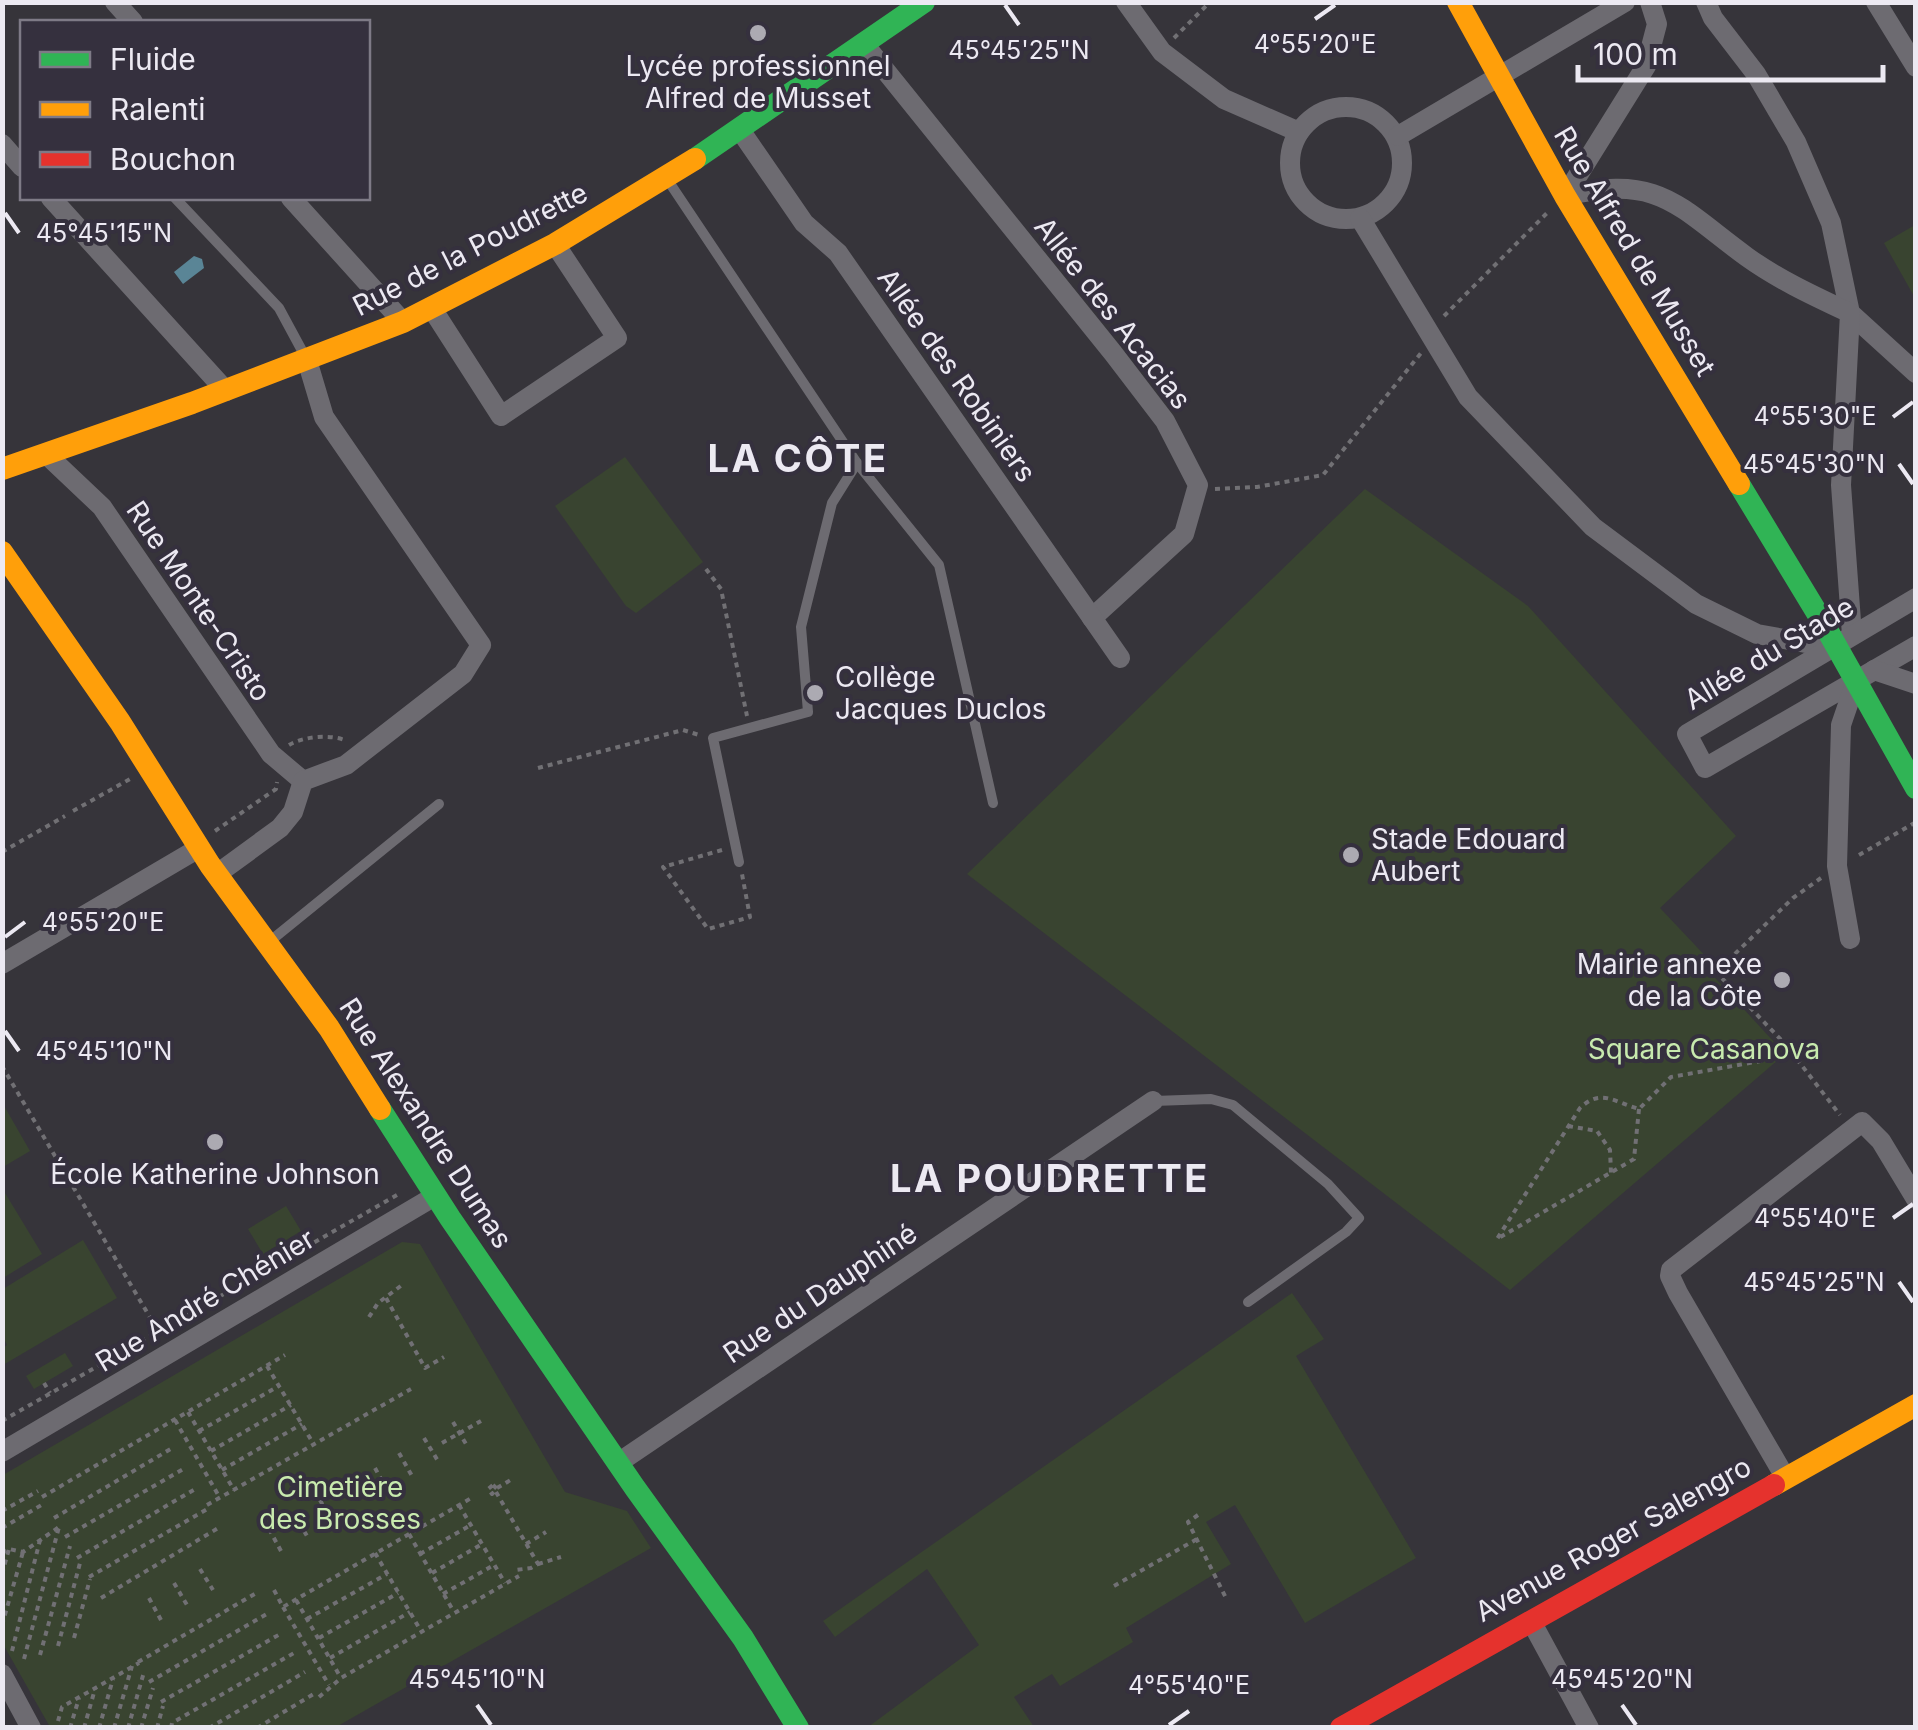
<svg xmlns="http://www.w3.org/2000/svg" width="1918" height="1730" viewBox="0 0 1918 1730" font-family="Inter,sans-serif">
	<rect width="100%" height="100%" fill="#36343a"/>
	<g fill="#394430">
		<polygon points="1915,225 1915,298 1884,243"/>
		<polygon points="625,457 703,562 636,613 626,606 555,506"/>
		<polygon points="1365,489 1528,606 1736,836 1660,908 1712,963 1707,969 1785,1054 1510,1290 967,874"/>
		<polygon points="3,1104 30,1151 3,1167 2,1167"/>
		<polygon points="2,1188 42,1254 3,1278 2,1278"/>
		<polygon points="286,1206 301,1231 263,1254 248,1229"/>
		<polygon points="83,1240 117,1298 3,1365 3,1348 7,1345 3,1337 3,1289"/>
		<polygon points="402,1242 420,1244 565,1492 627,1511 651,1548 336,1727 50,1727 3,1644 3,1475"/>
		<polygon points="1292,1293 1324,1339 1296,1356 1416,1558 1305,1623 1235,1505 1206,1522 1231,1564 1126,1628 1133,1642 1060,1686 1052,1674 1014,1697 1034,1727 868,1727 979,1645 927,1569 835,1637 823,1621"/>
		<polygon points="65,1353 73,1366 34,1389 26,1376"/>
	</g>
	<polygon fill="#5a8596" points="194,256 202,259 204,268 183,284 174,272"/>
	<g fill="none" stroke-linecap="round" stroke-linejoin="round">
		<g stroke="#717074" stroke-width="4" stroke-dasharray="5 5" stroke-linecap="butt">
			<polyline points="1299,2 1306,2"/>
			<polyline points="1174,38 1210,2"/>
			<polyline points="1444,316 1547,213"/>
			<polyline points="1215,489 1257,487 1323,475 1421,353"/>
			<polyline points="706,569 721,589 747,716"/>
			<path d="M289,745C304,736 332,734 347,741"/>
			<polyline points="538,768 683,730 699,735"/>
			<polyline points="73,811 130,779"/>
			<polyline points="215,831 276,789 277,782"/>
			<polyline points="722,850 663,867 708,929 750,917 742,874"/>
			<polyline points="2,852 65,816"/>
			<polyline points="1859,855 1916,822"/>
			<polyline points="1821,878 1793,898 1716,972 1786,1045 1840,1115"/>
			<polyline points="2,1066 158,1331"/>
			<path d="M1639,1109L1634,1159L1497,1239L1580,1108C1601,1088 1614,1102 1639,1109L1671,1077L1772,1059L1786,1045"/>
			<polyline points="1568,1126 1597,1131 1610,1150 1611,1173"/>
			<polyline points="386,1298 425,1368 444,1357"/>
			<polyline points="369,1317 378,1303 402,1285"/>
			<polyline points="267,1366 313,1443"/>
			<polyline points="44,1383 50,1393"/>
			<polyline points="188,1412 234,1490"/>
			<polyline points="175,1420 220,1498"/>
			<polyline points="2,1421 397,1195"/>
			<polyline points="453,1422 466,1444"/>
			<polyline points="199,1431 279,1386"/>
			<polyline points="424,1438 438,1461"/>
			<polyline points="442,1443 481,1421"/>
			<polyline points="211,1451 291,1405"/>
			<polyline points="399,1453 412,1476"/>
			<polyline points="375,1468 387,1490"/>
			<polyline points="222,1470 302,1424"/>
			<polygon points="493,1485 497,1489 492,1494 488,1489"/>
			<polyline points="497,1488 514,1478"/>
			<polyline points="496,1492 538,1564 531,1568 516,1570"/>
			<polyline points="42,1497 285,1355"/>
			<polyline points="320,1500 332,1522"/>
			<polyline points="207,1505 411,1389"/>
			<polyline points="459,1505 505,1583"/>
			<polyline points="2,1511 38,1491"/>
			<polyline points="294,1514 307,1536"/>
			<polyline points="1198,1515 1188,1522 1226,1598"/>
			<polyline points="54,1518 174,1447"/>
			<polyline points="2,1528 45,1503"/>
			<polyline points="269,1529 281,1551"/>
			<polyline points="409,1534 454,1612"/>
			<polyline points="65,1537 185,1468"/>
			<polyline points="526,1544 546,1532"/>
			<polyline points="2,1553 9,1549 23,1552 59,1527"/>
			<polyline points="375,1553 421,1631"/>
			<polyline points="420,1554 471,1525"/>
			<polyline points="77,1558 197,1488"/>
			<polyline points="538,1564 561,1557"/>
			<polyline points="200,1569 213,1590"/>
			<polyline points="432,1573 482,1544"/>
			<polyline points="2,1574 9,1549"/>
			<polyline points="89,1577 209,1508"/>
			<polyline points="174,1583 187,1605"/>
			<polyline points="1114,1586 1197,1539"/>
			<polyline points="274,1590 283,1607 473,1497"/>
			<polyline points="443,1594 494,1565"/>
			<polyline points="101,1598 220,1527"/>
			<polyline points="149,1598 161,1620"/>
			<polyline points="296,1600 341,1678"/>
			<polyline points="283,1607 329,1685"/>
			<polyline points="307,1619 387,1574"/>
			<polyline points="2,1625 23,1552"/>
			<polyline points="74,1638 90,1579"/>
			<polyline points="319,1638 398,1593"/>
			<polyline points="58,1646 80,1563"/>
			<polyline points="12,1651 40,1540"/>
			<polyline points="40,1655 70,1546"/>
			<polyline points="330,1658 410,1612"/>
			<polyline points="24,1659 59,1527"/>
			<polyline points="138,1662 258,1592"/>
			<polyline points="149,1682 270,1612"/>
			<polyline points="319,1697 341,1678 519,1576"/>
			<polyline points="161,1702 282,1633"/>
			<polyline points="58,1721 62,1707 139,1663"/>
			<polyline points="70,1728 79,1698"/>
			<polyline points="84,1728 95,1689"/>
			<polyline points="99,1728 113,1679"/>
			<polyline points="114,1728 132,1666"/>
			<polyline points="128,1728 144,1672"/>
			<polyline points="141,1728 153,1688"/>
			<polyline points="157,1728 163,1706"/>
			<polyline points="171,1728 172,1723 294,1653"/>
			<polyline points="209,1728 305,1672"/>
			<polyline points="257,1728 317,1692"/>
		</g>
		<g stroke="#6d6b71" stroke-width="10">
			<polyline points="667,179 857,463 832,503 801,627 808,712 713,738 739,862"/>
			<polyline points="175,198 279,308 306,358"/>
			<polyline points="857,463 939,565 993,803"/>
			<polyline points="269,942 439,804"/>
			<polyline points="1154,1101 1211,1099 1233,1105 1328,1184 1359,1218 1346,1232 1248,1302"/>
		</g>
		<g stroke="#6d6b71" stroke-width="20">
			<polyline points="115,2 133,22"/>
			<polyline points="1126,2 1162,52 1224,99 1299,132"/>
			<polyline points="1706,2 1713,18 1756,74 1796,142 1831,223 1850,313 1916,373"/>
			<polyline points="1876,2 1916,67"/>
			<polyline points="864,44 1113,353 1165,421 1198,485 1184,534 1092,618"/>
			<circle cx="1346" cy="163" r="56"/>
			<polyline points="740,130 804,223 838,253 1120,658"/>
			<polyline points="1398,136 1625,2"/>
			<polyline points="2,144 22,167"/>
			<path d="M1565,196C1660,174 1676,205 1747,257C1779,280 1814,296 1850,313L1841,485L1852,635"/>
			<polyline points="1565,196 1646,66 1657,24 1650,2"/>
			<polyline points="51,198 226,391"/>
			<polyline points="291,198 403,322"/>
			<polyline points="1360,218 1468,397 1593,527 1696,604 1757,634 1811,644 1836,645"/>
			<polyline points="431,307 501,416 617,338 555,244"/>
			<polyline points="46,454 102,507 271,754 303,781"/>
			<polyline points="1916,598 1687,734 1705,768 1916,646"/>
			<polyline points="1874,670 1916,684"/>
			<polyline points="217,874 280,828 293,812 303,781 346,765 463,674 481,645 324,417 307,360"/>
			<polyline points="1850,939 1837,866 1841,725 1856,681"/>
			<polyline points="2,964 199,848"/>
			<polyline points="2,1452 435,1196"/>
			<polyline points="618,1463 1153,1101"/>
			<polyline points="1785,1477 1678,1293 1670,1276 1671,1270 1862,1122 1881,1141 1916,1199"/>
			<polyline points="1531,1621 1589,1728"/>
			<polyline points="2,1674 31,1728"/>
		</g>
		<g stroke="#30b455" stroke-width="22">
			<polyline points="695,159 924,2"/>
			<polyline points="1739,484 1825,626 1916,788"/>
			<polyline points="380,1109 450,1218 635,1488 743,1638 798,1728"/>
		</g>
		<g stroke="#ff9f0a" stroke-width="22">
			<polyline points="1458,2 1565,196 1739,484"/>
			<polyline points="2,469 192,403 403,322 555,244 695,159"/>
			<polyline points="2,552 120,722 210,865 329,1028 380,1109"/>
			<polyline points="1774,1485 1916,1405"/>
		</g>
		<polyline stroke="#e5322d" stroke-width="22" points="1341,1728 1774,1485"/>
	</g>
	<path fill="none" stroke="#ece9f2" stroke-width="4" d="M1005,5L1019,25M1315,19L1335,5M5,213L19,233M1893,417L1913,402M1899,464L1913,484M5,937L25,922M5,1031L19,1051M1893,1218L1913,1204M1899,1282L1913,1302M477,1705L491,1725M1622,1705L1636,1725M1169,1725L1189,1711"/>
	<g fill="#acaab2" stroke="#35303e" stroke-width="4">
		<circle cx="758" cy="33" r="10"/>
		<circle cx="815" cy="693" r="10"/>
		<circle cx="1351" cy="855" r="10"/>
		<circle cx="1782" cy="980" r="10"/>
		<circle cx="215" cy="1142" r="10"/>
	</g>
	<g text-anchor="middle" stroke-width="8" stroke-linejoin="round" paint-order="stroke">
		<g font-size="28" fill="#ece9f2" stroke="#35303e">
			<text x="758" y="76">Lycée professionnel<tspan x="758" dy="32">Alfred de Musset</tspan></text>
			<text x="835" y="687" text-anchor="start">Collège<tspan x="835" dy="32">Jacques Duclos</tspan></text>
			<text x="1371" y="849" text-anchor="start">Stade Edouard<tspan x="1371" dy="32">Aubert</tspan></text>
			<text x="1762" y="974" text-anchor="end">Mairie annexe<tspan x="1762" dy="32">de la Côte</tspan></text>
			<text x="215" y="1184">École Katherine Johnson</text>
		</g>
		<g font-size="28" fill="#ece9f2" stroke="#35303e">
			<text transform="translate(470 249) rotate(-27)" y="10">Rue de la Poudrette</text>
			<text transform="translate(1635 251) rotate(59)" y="10">Rue Alfred de Musset</text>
			<text transform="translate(1113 313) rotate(52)" y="10">Allée des Acacias</text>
			<text transform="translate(957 375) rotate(55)" y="10">Allée des Robiniers</text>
			<text transform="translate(199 601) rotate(56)" y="10">Rue Monte-Cristo</text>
			<text transform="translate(1769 653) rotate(-31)" y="10">Allée du Stade</text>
			<text transform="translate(426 1123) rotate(57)" y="10">Rue Alexandre Dumas</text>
			<text transform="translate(820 1293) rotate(-34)" y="10">Rue du Dauphiné</text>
			<text transform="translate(205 1300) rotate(-31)" y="10">Rue André Chénier</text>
			<text transform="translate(1613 1539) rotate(-29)" y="10">Avenue Roger Salengro</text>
		</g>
		<g font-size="28" fill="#c8eaae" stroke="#35303e">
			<text x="1704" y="1059">Square Casanova</text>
			<text x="340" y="1497">Cimetière<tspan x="340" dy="32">des Brosses</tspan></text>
		</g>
		<g font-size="38" font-weight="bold" letter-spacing="2.5" fill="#ece9f2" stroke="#35303e">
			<text x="798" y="472">LA CÔTE</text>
			<text x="1050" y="1192">LA POUDRETTE</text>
		</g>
	</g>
	<g font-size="25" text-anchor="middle" fill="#ece9f2" stroke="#35303e" stroke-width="8" stroke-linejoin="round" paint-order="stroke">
		<text x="1315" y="53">4°55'20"E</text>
		<text x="1019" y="59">45°45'25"N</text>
		<text x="104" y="242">45°45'15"N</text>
		<text x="1815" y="425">4°55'30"E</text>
		<text x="1814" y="473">45°45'30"N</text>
		<text x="103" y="931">4°55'20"E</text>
		<text x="104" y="1060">45°45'10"N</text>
		<text x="1815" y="1227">4°55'40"E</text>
		<text x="1814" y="1291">45°45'25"N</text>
		<text x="477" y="1688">45°45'10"N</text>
		<text x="1622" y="1688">45°45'20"N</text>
		<text x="1189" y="1694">4°55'40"E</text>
	</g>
	<rect width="1918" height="1730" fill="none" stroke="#ece9f2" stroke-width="10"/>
	<rect x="20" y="20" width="350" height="180" fill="#35303e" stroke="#7e7a86" stroke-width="2.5"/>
	<rect x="40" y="52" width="50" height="15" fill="#30b455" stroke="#7e7a86" stroke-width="2.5"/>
	<text x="110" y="70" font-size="30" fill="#ece9f2">Fluide</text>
	<rect x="40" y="102" width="50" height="15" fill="#ff9f0a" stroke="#7e7a86" stroke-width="2.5"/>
	<text x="110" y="120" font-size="30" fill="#ece9f2">Ralenti</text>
	<rect x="40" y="152" width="50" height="15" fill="#e5322d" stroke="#7e7a86" stroke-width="2.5"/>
	<text x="110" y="170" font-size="30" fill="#ece9f2">Bouchon</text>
	<path d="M1578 65v15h305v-15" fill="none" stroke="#ece9f2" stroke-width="5"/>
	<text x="1593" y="65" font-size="30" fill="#ece9f2" stroke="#35303e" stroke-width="8" paint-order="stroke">100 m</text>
</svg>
